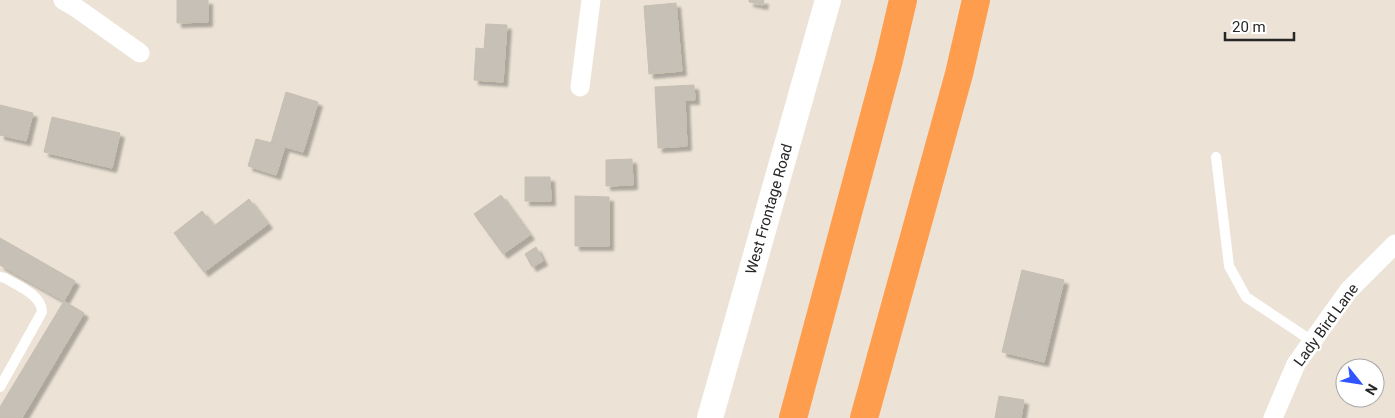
<svg xmlns="http://www.w3.org/2000/svg" width="1395" height="418" viewBox="0 0 1395 418" font-family="Roboto,sans-serif">
	<defs>
		<filter id="shadow"><feDropShadow dx="4.5" dy="4.5" stdDeviation="1" flood-color="#0004"/></filter>
	</defs>
	<rect width="100%" height="100%" fill="#ece3d6"/>
	<g fill="#c7c0b7" stroke="#c7bfb0" filter="url(#shadow)">
		<polygon points="177,0 208,0 208,22 177,23"/>
		<polygon points="749,0 764,0 763,5 749,2"/>
		<polygon points="676,3 682,71 649,74 644,6"/>
		<polygon points="486,24 507,25 503,82 474,80 476,48 484,49"/>
		<polygon points="694,85 695,100 685,100 687,146 658,148 655,87"/>
		<polygon points="286,92 318,102 303,152 271,143"/>
		<polygon points="0,105 33,113 26,141 0,135"/>
		<polygon points="52,117 120,133 112,168 44,152"/>
		<polygon points="256,139 285,146 276,175 248,166"/>
		<polygon points="632,159 633,185 606,186 606,160"/>
		<polygon points="525,177 550,177 551,201 525,201"/>
		<polygon points="501,195 530,235 503,254 474,214"/>
		<polygon points="575,196 609,197 609,246 575,246"/>
		<polygon points="249,199 268,224 204,272 174,233 202,211 214,226"/>
		<polygon points="0,238 75,281 64,301 0,265"/>
		<polygon points="536,247 543,261 532,267 525,254"/>
		<polygon points="1022,270 1064,280 1044,362 1002,352"/>
		<polygon points="64,301 84,313 22,418 0,418 0,407"/>
		<polygon points="999,396 1024,400 1021,418 995,418"/>
	</g>
	<g fill="none" stroke-linecap="round" stroke-linejoin="round">
		<g stroke="#fff" stroke-width="10">
			<polyline points="1216,157 1229,266 1246,297 1312,341"/>
			<path d="M0,277L5,278C18,286 42,295 42,312L0,387"/>
		</g>
		<g stroke="#fff" stroke-width="19">
			<polyline points="63,0 75,7 140,53"/>
			<polyline points="580,87 591,0"/>
			<polyline points="1273,418 1296,364 1349,290 1395,244"/>
		</g>
		<polyline stroke="#fff" stroke-width="26" points="710,418 828,0"/>
		<g stroke="#ff9d4e" stroke-width="28">
			<polyline points="793,418 889,60 903,0"/>
			<polyline points="864,418 959,74 976,0"/>
		</g>
	</g>
	<g text-anchor="middle" stroke-width="4" stroke-linejoin="round" paint-order="stroke">
		<g font-size="15" fill="#272727" stroke="#fff">
			<text transform="translate(769 209) rotate(-74)" y="5">West Frontage Road</text>
			<text transform="translate(1326 325) rotate(-54)" y="5">Lady Bird Lane</text>
		</g>
	</g>
	<g transform="translate(1360 383) rotate(120)"><circle r="24" fill="#ffffff" stroke="#a9a9a9"/>
	<path d="M0-4L9 19L0 12L-9 19Z" fill="#3054ff"/>
	<text y="-8" font-size="14" font-weight="bold" text-anchor="middle" fill="#272727">N</text>
	</g>
	<path d="M1225 32v8h69v-8" fill="none" stroke="#272727" stroke-width="2.5"/>
	<text x="1232" y="32" font-size="15" fill="#272727" stroke="#ffffff" stroke-width="4" paint-order="stroke">20 m</text>
</svg>
